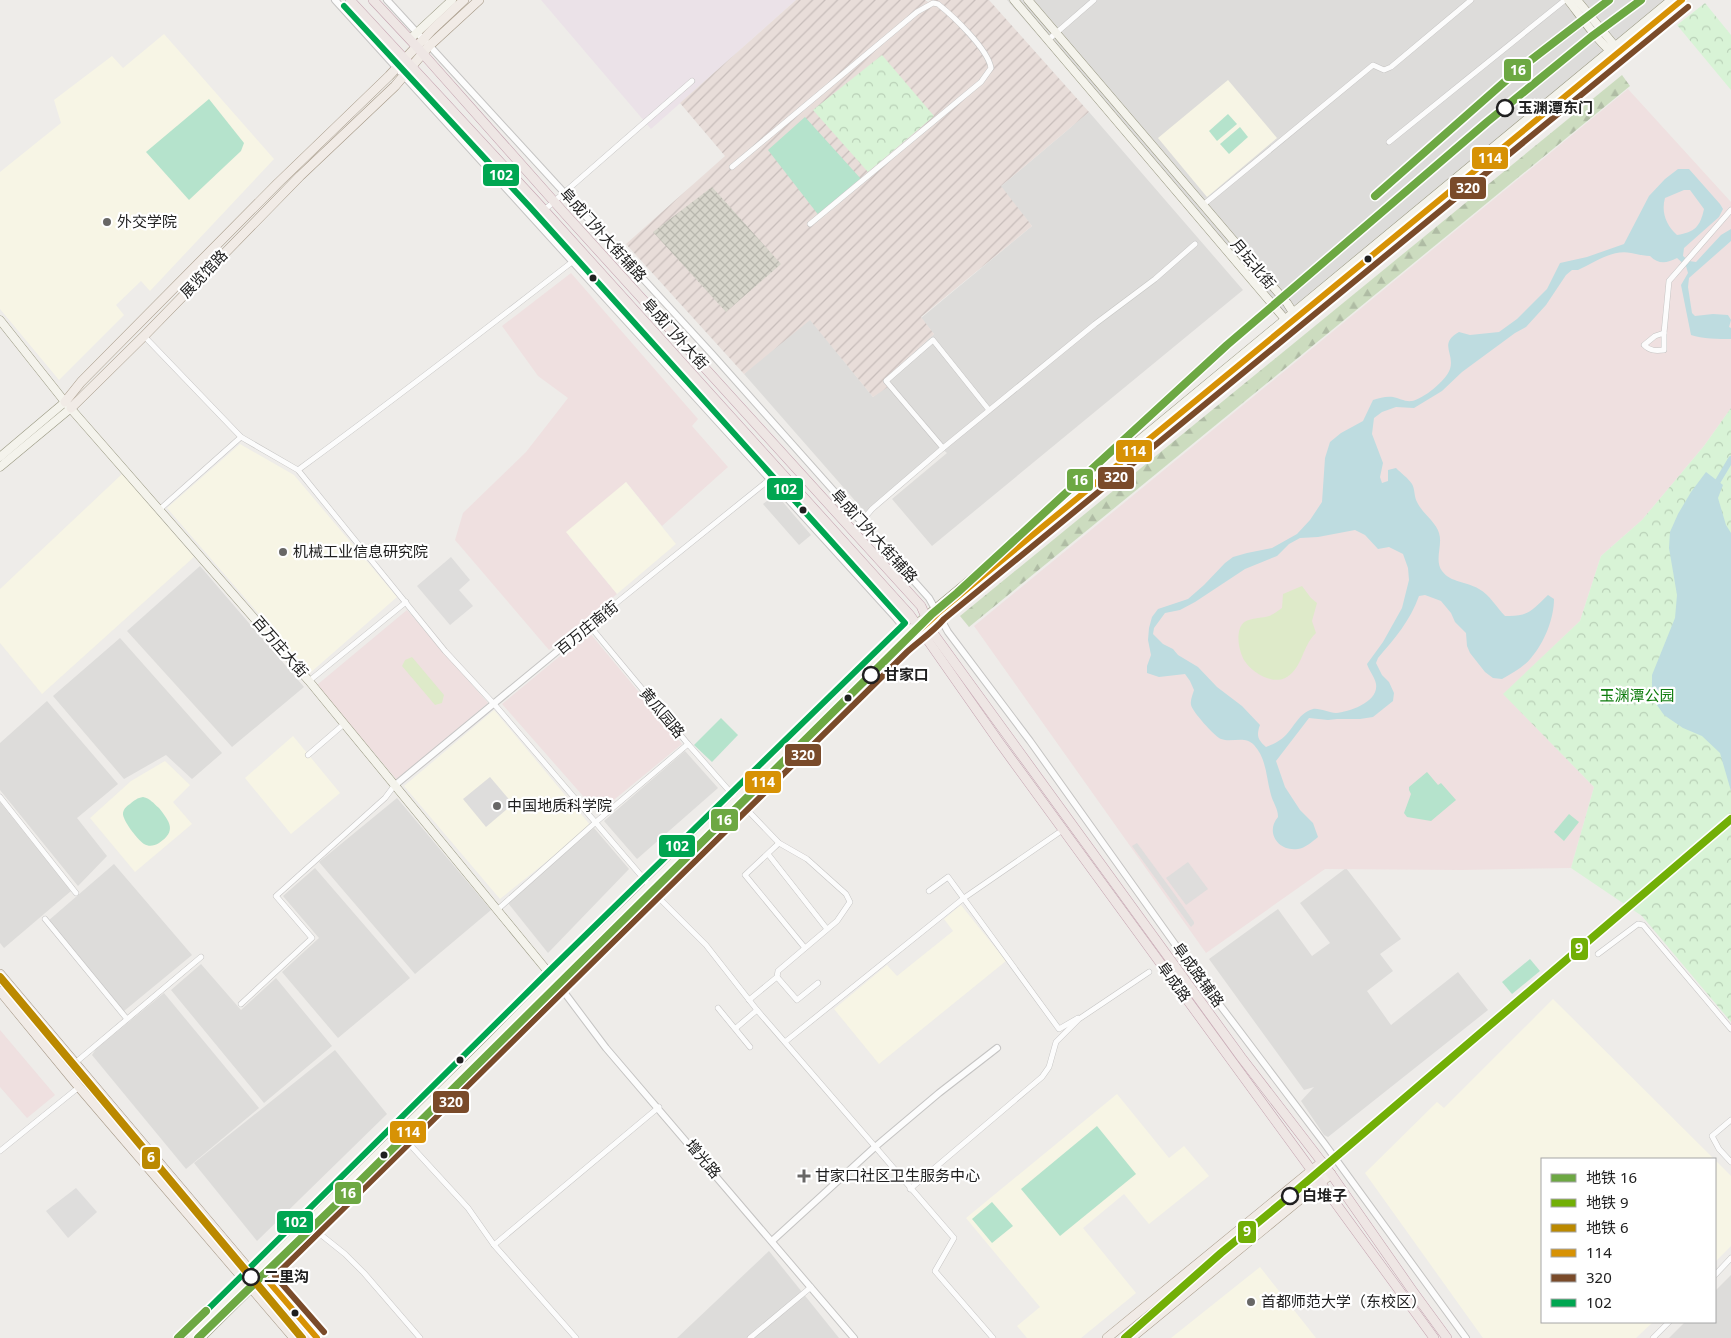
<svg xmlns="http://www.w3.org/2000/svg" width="1731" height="1338" viewBox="0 0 1731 1338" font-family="'Noto Sans','Noto Sans SC',sans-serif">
	<defs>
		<pattern id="military-furrows" width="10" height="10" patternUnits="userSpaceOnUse" patternTransform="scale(1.25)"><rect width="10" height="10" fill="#e8ddd9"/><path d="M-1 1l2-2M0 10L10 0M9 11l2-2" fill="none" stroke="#c7bdba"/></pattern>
		<pattern id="construction-cross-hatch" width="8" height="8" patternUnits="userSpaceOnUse" patternTransform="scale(1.25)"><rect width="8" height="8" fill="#d7d5cb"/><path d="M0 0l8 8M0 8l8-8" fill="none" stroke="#b8b7ae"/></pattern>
		<pattern id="forest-firs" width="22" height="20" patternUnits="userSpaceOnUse" patternTransform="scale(1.25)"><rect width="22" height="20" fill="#ccdcbf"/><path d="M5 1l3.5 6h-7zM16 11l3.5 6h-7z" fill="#afbca4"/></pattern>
		<pattern id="park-crowns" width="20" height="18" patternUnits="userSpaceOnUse" patternTransform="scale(1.25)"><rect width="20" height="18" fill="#d8f3d6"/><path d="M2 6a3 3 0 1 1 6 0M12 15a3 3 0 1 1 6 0" fill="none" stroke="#b9d0b7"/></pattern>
	</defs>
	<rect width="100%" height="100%" fill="#eeece9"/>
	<g fill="#dddcda">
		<polygon points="1007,0 1666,0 1284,318"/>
		<polygon points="1089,112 1243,290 932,546 892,499 947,453 940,447 865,512 744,374 774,347 810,319 873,397 887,386 883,381 934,334 921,318 1032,226 1000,187"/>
		<polygon points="776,494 811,535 799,545 763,504"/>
		<polygon points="200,566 304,687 232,747 127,631"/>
		<polygon points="120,638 222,753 192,779 166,755 124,779 53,696"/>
		<polygon points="47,701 118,784 77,818 107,856 78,886 0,790 0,743"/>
		<polygon points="685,751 718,788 637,859 604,821"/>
		<polygon points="397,798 491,910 415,974 319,862"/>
		<polygon points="0,802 71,891 4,948 0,943"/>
		<polygon points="594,828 629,869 548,953 508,903"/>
		<polygon points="114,864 192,955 124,1011 48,921"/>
		<polygon points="315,868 410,978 338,1038 282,972 319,938 283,896"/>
		<polygon points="1346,868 1401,939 1380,954 1393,971 1367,991 1391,1025 1458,972 1488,1010 1328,1137 1324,1135 1301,1101 1314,1087 1304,1090 1209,959 1278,909 1312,956 1330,943 1300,903"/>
		<polygon points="201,964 241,1010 276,978 332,1046 264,1103 171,990"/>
		<polygon points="164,993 259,1108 186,1169 92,1055 96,1049"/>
		<polygon points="335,1050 387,1114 257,1241 194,1163"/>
		<polygon points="769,1251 839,1338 677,1338"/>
		<polygon points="1731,1275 1731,1338 1669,1338 1685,1322 1715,1322 1715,1291"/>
	</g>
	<g fill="#efe0e0">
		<polygon points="1628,89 1731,202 1731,408 1704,446 1642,520 1601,556 1580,621 1504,694 1594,787 1571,868 1461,870 1325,869 1206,953 974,626"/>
		<polygon points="571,273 698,419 692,426 728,467 662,526 626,482 569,536 617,594 549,650 455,540 463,513 526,452 568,398 538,376 502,326"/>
		<polygon points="407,610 488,703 397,780 317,685"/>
		<polygon points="589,632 682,744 598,813 502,704"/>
		<polygon points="0,1030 55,1095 27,1118 0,1087"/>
	</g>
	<polygon fill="#ebe2e8" points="541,0 796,0 651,129"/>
	<g fill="#f7f5e5">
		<polygon points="164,34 274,159 150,291 141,281 116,305 124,315 59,380 0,309 0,172 61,123 54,100 112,56 123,68"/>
		<polygon points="1228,80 1277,138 1207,197 1158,138"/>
		<polygon points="240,444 294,475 397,597 310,673 167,508"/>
		<polygon points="122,474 194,557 42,694 0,643 0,589"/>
		<polygon points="626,482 676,544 617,594 566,532"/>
		<polygon points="494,710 591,826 500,899 404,786"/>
		<polygon points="293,736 340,793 291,834 245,778"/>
		<polygon points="165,761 190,785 173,802 192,824 135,872 90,818 131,781"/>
		<polygon points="961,905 1006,961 879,1064 834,1009 887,965 897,976 953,931 944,919"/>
		<polygon points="1553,999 1714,1159 1542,1159 1542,1322 1653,1322 1636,1338 1483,1338 1365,1173 1437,1102 1444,1108"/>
		<polygon points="1117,1094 1169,1158 1184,1146 1209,1176 1149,1224 1124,1194 1083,1228 1136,1293 1081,1338 1027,1338 1017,1326 1040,1307 966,1218"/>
		<polygon points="1715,1160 1731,1176 1731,1246 1715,1262"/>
		<polygon points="1260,1267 1316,1338 1171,1338"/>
	</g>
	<polygon fill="url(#military-furrows)" points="796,0 925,0 928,2 931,0 989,0 1089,112 1001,186 1032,226 921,317 934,334 883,381 888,387 873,397 810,320 744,374 626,244 725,156 680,103"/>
	<polygon fill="url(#construction-cross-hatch)" points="712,187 781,264 726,312 653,232"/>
	<g fill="#deeac9">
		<path d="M1302,586L1311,598L1317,603L1312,621L1316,633C1302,646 1303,667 1287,677C1273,686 1251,672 1244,660C1239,651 1236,635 1241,626C1246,617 1260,619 1269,616C1274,614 1278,611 1282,608L1283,594Z"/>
		<polygon points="412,657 444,695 442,703 435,705 402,666 405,660"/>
	</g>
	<polygon fill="url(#forest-firs)" points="1622,75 1630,86 969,627 960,616"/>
	<g fill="url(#park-crowns)">
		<polygon points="1705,3 1731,35 1731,90 1677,25"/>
		<polygon points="882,55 934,116 868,172 813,110"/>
		<polygon points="1731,408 1731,1022 1642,916 1571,868 1594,787 1503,694 1580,621 1601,556 1642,520 1704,446"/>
	</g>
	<g fill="#b5e3cc">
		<polygon points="209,99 244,143 241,151 189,200 146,152"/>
		<polygon points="1228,114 1237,124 1217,141 1209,131"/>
		<polygon points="805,117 861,179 820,217 768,150"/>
		<polygon points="1240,127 1248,137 1229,154 1220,144"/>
		<polygon points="721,718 738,735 712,762 694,745"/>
		<polygon points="1427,772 1438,785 1441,783 1456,800 1431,821 1407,817 1404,813 1411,794 1409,790 1409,787"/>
		<path d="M143,797C151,799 153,803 159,808C170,822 177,831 159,843C154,846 149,847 144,844C138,840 122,820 123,813C124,808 127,806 130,804C135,800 137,798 143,797Z"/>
		<polygon points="1569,814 1579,822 1564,841 1554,832"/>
		<polygon points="1530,959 1540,971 1512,994 1502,982"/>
		<polygon points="1097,1126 1136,1174 1060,1236 1021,1189"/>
		<polygon points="992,1202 1013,1226 992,1243 972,1219"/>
	</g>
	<g fill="#dedddc">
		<polygon points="451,557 470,580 459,590 473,606 450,625 417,586"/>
		<polygon points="490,777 513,804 486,827 463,799"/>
		<polygon points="1137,843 1173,892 1194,922 1194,924 1191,927 1132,846"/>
		<polygon points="1188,862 1208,889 1186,905 1166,878"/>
		<polygon points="76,1188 97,1212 68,1238 46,1211"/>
	</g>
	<g fill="#bedce0" fill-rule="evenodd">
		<path d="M1678,169H1689L1720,204L1723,209L1719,217L1684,248L1683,256L1689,261L1696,262L1721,235L1731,229V241L1689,278L1688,287L1692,313L1695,316L1713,314L1728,315L1731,320L1729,327L1731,328V339C1719,339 1702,339 1691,335L1681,285L1688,273L1686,266L1677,258C1667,263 1659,265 1650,256C1643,256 1638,254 1631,253C1612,249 1594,263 1578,270H1572L1566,275L1546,305L1526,327L1515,333L1462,372L1442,391L1414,408L1396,407L1382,412L1374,418L1372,434L1383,463L1380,477L1382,483L1388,481V470L1396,468C1401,473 1408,478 1412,484C1415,489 1414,497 1417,502C1422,513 1436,522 1439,533C1443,545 1434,560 1442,571C1451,583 1466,581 1479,589C1490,595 1496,607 1505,616C1529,617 1532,610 1548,595L1554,599C1554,619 1544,643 1531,658C1524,667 1512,673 1502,679L1493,678L1485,672L1470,653L1467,646L1466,633L1455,622L1451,613L1441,601L1425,595L1419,596C1410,621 1395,638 1378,658L1376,663L1382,675L1389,682L1394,693L1393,701L1373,717L1360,719H1337L1328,720L1309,718L1276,761L1285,787L1300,810L1313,823L1318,837C1312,842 1305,848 1298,849C1278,852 1265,832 1278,817C1278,808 1273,803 1271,795C1266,778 1267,759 1254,745C1245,735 1232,743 1221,739C1214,736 1192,711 1191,705C1190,700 1193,694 1194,690L1190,681L1185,674L1159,677L1147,673V666L1151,655L1148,640L1149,628L1152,617L1158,609L1188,599L1204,585L1225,563L1233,557L1247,553L1272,548L1297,534L1310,520L1322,502L1325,458L1330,442L1341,433L1363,421L1373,400C1380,398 1386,396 1393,397C1399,398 1405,402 1412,401C1423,399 1446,381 1450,369C1455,353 1438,344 1459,332L1470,335L1499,332L1517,319L1547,289L1560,263L1587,257L1624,244L1649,196L1665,179ZM1684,190H1690L1704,209C1700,227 1695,232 1677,235C1666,225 1661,212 1665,198ZM1355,530L1365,535L1378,549L1389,547L1403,554L1408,568L1409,580L1402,608L1383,642L1367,664C1369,671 1375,677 1376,684C1379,702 1349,712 1336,713C1329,713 1320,708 1313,709C1297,713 1293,732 1280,740C1276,743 1271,745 1266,747C1258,740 1256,736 1260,725L1242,706L1217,687L1198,667L1178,655L1173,649L1163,644L1153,634L1154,628L1165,613L1180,610L1195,602L1245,569L1277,556L1289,544L1300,538L1318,537Z"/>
		<polygon points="1706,472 1723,485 1718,498 1726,525 1731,533 1731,791 1720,753 1702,736 1683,728 1664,715 1652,698 1652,675 1675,618 1677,595 1669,548 1670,532 1678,514 1691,492"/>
	</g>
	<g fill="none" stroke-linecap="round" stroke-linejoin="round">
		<polyline stroke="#bedce0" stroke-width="6" points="1718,481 1731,459"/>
		<g stroke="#c5c4c3" stroke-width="6">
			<g id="minor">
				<polyline points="1048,40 1094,0"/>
				<polyline points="1389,142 1565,0"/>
				<path d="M732,167L917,12L933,3L938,4C953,16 988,49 991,68L981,82L810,224"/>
				<polyline points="1203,205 1373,65 1384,70 1391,67 1471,0"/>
				<polyline points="534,219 692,81"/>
				<polyline points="1664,333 1669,281 1731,210"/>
				<path d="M1664,333V350C1656,351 1650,351 1644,345L1655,336Z"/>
				<polyline points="144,336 241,437 298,470 445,651 494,704 644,879 657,896 706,945 757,1010 954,1238 935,1271 993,1338"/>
				<polyline points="943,448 886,381 933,340 989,410"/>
				<path d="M298,470C391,402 482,332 572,262L581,252"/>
				<polyline points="160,509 241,437"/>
				<polyline points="853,531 872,509 943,448 1095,324 1155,279 1195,244"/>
				<polyline points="309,681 406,602"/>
				<polyline points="308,755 344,724"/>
				<polyline points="0,797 76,893"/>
				<polyline points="779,843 745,875 805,948"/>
				<polyline points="768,854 827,929"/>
				<polyline points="929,891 948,877 1059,1029 1078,1018"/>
				<polyline points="497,910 596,822 688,744"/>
				<polyline points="45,919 127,1019"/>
				<polyline points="1598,954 1638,924 1643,925 1731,1029"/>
				<polyline points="777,977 797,1000 818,983"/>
				<polyline points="749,1000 777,977 778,971 837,921 850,902 846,894 807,859 779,843 732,794 688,744 589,625 780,471"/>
				<polyline points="241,1004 312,938 276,896 385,798 394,786"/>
				<polyline points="718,1008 750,1047"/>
				<polyline points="736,1028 757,1010"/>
				<polyline points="785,1042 964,898 1064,829"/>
				<polyline points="75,1063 201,957"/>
				<polyline points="1731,1120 1712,1136 1719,1149 1731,1162"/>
				<polyline points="402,1136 468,1208 494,1245 576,1338"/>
				<polyline points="0,1151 79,1087"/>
				<polyline points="910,1189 1042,1077 1049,1067 1056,1042 1079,1019 1149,972"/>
				<polyline points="310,1226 345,1254 364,1273 420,1338"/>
				<polyline points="494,1245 659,1107"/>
				<polyline points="1715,1275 1731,1258"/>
				<polyline points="750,1338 811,1287"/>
				<polyline points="1653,1338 1669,1322"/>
			</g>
		</g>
		<g stroke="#c5c4c3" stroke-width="8">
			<g id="tertiary">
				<polyline points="335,0 895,617 907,632"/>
				<polyline points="387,0 420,36"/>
				<polyline points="427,43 712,354 929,598 948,632 1030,741 1192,968 1324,1143 1466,1338"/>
				<polyline points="394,786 589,625"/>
				<polyline points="584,958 598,954 657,896"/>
				<polyline points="549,972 578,944 592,941"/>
				<polyline points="555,980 606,1048 854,1338"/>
				<polyline points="491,1051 507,1046 556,997 563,989"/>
				<polyline points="772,1241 875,1147 939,1093 997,1048"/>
				<polyline points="254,1264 317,1338"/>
			</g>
		</g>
		<g stroke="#989780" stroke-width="9">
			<g id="secondary">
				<polyline points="1014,0 1284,318"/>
				<polyline points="1028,0 1287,303 1294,314"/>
				<path d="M1568,0C1577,11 1603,49 1614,53"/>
				<polyline points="1577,0 1615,46 1615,50"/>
				<polyline points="410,39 452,0"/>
				<polyline points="0,320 65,402 309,681 554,979"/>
				<polyline points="0,457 65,402"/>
				<polyline points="0,467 71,408"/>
				<polyline points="808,737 823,733 925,634 928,624 938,613 1682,0"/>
				<polyline points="671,872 742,804 910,637 924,626"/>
				<polyline points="191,1338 492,1041 559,973 636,899 907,632 1671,0"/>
				<polyline points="201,1338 636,906"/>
			</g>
		</g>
		<g stroke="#a49785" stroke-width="10">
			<g id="primary">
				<polyline points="65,402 81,382 278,183 389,76 432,30 464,0"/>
				<polyline points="71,408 144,336 300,176 395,86 429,46 479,0"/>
				<polyline points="0,974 307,1338"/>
				<polyline points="0,991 79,1087 294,1338"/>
				<polyline points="1107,1338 1322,1162"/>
				<polyline points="1131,1338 1331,1174"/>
			</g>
		</g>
		<g stroke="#c3a1ae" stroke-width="10">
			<g id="trunk">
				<polyline points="350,0 535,200 910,615 999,742 1434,1338"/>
				<polyline points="373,0 416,46 566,215 921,606 933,633 1241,1057 1331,1174 1412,1290 1447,1338"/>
			</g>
		</g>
		<use href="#minor" stroke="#fcfcfc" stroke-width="5"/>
		<use href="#tertiary" stroke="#fcfcfc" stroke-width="6"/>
		<use href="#secondary" stroke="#f4f3ec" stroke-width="8"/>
		<use href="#primary" stroke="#f1ebe6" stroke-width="9"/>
		<use href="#trunk" stroke="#eee6e4" stroke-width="9"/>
		<g stroke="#fff" stroke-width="10">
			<path id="bus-1" d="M317,1338L263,1275L901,646C913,634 927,625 938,613L1682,0"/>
		</g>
		<g stroke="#fff" stroke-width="10">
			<path id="bus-2" d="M324,1332L275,1276L907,652C919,641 933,632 944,619L1688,7"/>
		</g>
		<g stroke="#fff" stroke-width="10">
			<polyline id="bus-3" points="185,1332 553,967 905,623 529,206 344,6"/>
		</g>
		<use href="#bus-1" stroke="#d79205" stroke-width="6"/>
		<use href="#bus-2" stroke="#7a4b2a" stroke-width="6"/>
		<use href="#bus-3" stroke="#00a651" stroke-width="6"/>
		<g stroke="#fff" stroke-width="11">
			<g id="metro-1">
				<polyline points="1375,196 1518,70 1609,0"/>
				<polyline points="178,1338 206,1311"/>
				<polyline points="198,1338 353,1188 932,614 957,593 1227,345 1487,122 1591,37 1641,0"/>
			</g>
		</g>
		<g stroke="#fff" stroke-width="11">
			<polyline id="metro-2" points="1125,1338 1221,1253 1290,1196 1731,819"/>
		</g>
		<g stroke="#fff" stroke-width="11">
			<polyline id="metro-3" points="0,977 302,1338"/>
		</g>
		<use href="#metro-1" stroke="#6da843" stroke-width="8"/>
		<use href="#metro-2" stroke="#72af06" stroke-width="8"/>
		<use href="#metro-3" stroke="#bb8900" stroke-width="8"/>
	</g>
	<g fill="#fff" stroke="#202020" stroke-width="2.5">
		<circle cx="1505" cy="108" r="8"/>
		<circle cx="871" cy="675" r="8"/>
		<circle cx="1290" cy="1196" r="8"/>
		<circle cx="251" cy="1277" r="8"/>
	</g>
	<g fill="#686766" stroke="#fff" stroke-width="2">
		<circle cx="107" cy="222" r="5"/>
		<circle cx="283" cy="552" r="5"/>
		<circle cx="497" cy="806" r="5"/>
		<path d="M801.5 1168.5h5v5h5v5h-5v5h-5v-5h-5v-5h5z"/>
		<circle cx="1251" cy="1302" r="5"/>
	</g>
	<g fill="#202020" stroke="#fff" stroke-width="2">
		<circle cx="1368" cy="259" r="4.5"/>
		<circle cx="593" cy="278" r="4.5"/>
		<circle cx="803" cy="510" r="4.5"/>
		<circle cx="848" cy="698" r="4.5"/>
		<circle cx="460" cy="1060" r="4.5"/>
		<circle cx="384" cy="1155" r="4.5"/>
		<circle cx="295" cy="1313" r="4.5"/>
	</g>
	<g text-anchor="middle" stroke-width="4.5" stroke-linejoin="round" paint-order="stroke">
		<g font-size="15" font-weight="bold" fill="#202020" stroke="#fff" text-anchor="start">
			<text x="1518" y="113">玉渊潭东门</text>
			<text x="884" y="680">甘家口</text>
			<text x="1302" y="1201">白堆子</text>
			<text x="264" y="1282">二里沟</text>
		</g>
		<g font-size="15" fill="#202020" stroke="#fff" text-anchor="start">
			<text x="117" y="227">外交学院</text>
			<text x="293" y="557">机械工业信息研究院</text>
			<text x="507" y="811">中国地质科学院</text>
			<text x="815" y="1181">甘家口社区卫生服务中心</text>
			<text x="1261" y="1307">首都师范大学（东校区）</text>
		</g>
		<g font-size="15" fill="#202020" stroke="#fff">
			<text transform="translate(603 235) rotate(48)" y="5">阜成门外大街辅路</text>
			<text transform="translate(1253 264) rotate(50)" y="5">月坛北街</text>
			<text transform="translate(204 274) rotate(-46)" y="5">展览馆路</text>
			<text transform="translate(675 334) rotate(48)" y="5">阜成门外大街</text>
			<text transform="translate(874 536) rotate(48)" y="5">阜成门外大街辅路</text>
			<text transform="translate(587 628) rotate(-39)" y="5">百万庄南街</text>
			<text transform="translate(280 647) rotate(49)" y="5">百万庄大街</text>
			<text transform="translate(662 713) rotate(50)" y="5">黄瓜园路</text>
			<text transform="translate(1198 975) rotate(54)" y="5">阜成路辅路</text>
			<text transform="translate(1174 982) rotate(54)" y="5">阜成路</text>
			<text transform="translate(703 1159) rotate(50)" y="5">增光路</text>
		</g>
		<g font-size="15" fill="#107d0f" stroke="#fff">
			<text x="1637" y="701">玉渊潭公园</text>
		</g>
	</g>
	<g stroke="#fff" stroke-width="2">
		<rect x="1503" y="58" width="29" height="24" rx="5" fill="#6da843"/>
		<rect x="1471" y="146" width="38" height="24" rx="5" fill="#d79205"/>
		<rect x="482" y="163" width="38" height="24" rx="5" fill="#00a651"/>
		<rect x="1449" y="176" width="38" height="24" rx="5" fill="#7a4b2a"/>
		<rect x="1115" y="439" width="38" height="24" rx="5" fill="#d79205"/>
		<rect x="1097" y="466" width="38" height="24" rx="5" fill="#7a4b2a"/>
		<rect x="1066" y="468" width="28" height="24" rx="5" fill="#6da843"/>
		<rect x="766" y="477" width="38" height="24" rx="5" fill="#00a651"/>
		<rect x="784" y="743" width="38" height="24" rx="5" fill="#7a4b2a"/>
		<rect x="744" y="770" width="38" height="24" rx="5" fill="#d79205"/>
		<rect x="710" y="808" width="29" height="24" rx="5" fill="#6da843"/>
		<rect x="658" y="834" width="38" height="24" rx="5" fill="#00a651"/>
		<rect x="1570" y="937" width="19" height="24" rx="5" fill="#72af06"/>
		<rect x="432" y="1090" width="38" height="24" rx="5" fill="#7a4b2a"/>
		<rect x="389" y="1120" width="38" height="24" rx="5" fill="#d79205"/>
		<rect x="141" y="1146" width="20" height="24" rx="5" fill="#bb8900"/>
		<rect x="334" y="1181" width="28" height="24" rx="5" fill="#6da843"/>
		<rect x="276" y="1210" width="38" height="24" rx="5" fill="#00a651"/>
		<rect x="1237" y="1220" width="20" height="24" rx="5" fill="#72af06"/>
	</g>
	<g font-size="14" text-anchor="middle" font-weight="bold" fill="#fff">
		<text x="1518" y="75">16</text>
		<text x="1490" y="163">114</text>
		<text x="501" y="180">102</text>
		<text x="1468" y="193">320</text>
		<text x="1134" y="456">114</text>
		<text x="1116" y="482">320</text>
		<text x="1080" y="485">16</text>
		<text x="785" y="494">102</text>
		<text x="803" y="760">320</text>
		<text x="763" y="787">114</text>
		<text x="724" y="825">16</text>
		<text x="677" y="851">102</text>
		<text x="1579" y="953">9</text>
		<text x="451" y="1107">320</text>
		<text x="408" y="1137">114</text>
		<text x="151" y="1162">6</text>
		<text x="348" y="1198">16</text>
		<text x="295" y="1227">102</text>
		<text x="1247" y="1236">9</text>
	</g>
	<rect x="1541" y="1158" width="175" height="165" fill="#ffffff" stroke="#a6a6a6"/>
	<rect x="1551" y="1174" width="25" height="8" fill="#6da843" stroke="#a6a6a6"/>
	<text x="1586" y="1183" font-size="15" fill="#202020">地铁 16</text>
	<rect x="1551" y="1199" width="25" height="8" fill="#72af06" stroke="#a6a6a6"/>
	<text x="1586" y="1208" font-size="15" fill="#202020">地铁 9</text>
	<rect x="1551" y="1224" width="25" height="8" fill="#bb8900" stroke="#a6a6a6"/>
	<text x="1586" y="1233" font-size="15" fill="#202020">地铁 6</text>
	<rect x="1551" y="1249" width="25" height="8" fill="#d79205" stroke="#a6a6a6"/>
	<text x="1586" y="1258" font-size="15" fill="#202020">114</text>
	<rect x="1551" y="1274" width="25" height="8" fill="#7a4b2a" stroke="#a6a6a6"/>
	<text x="1586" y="1283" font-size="15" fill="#202020">320</text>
	<rect x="1551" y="1299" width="25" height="8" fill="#00a651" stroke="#a6a6a6"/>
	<text x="1586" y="1308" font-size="15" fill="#202020">102</text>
</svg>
